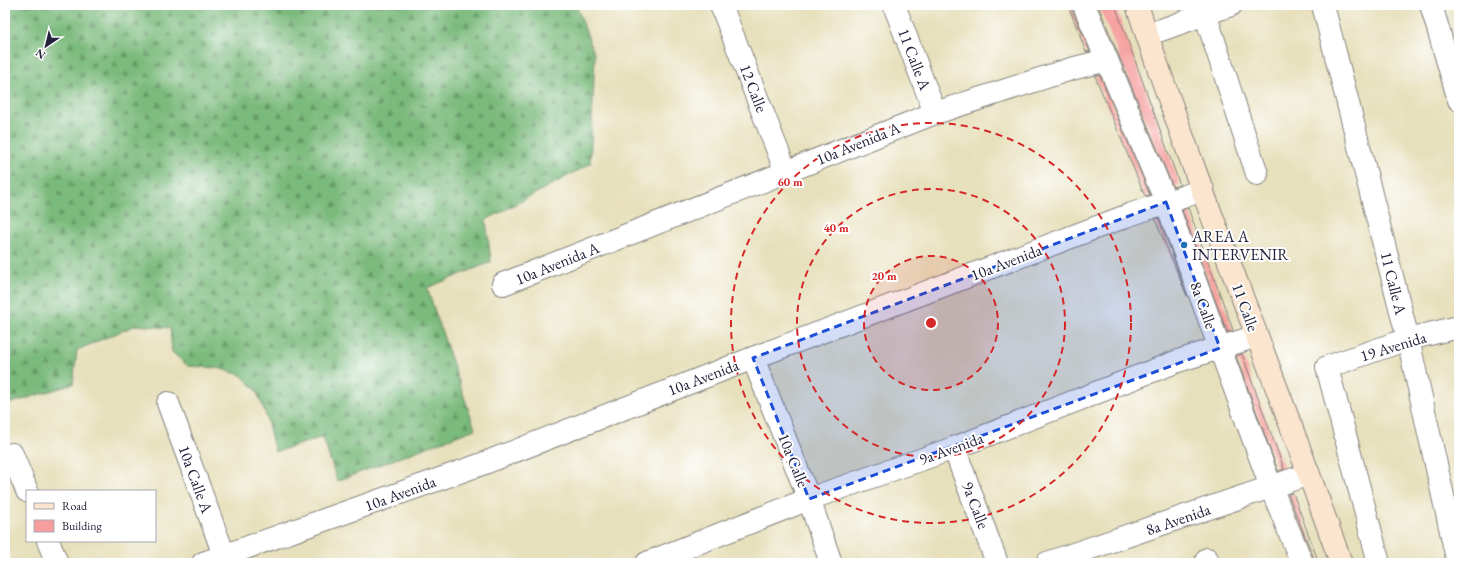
<svg xmlns="http://www.w3.org/2000/svg" width="1464" height="568" viewBox="0 0 1464 568" font-family="'EB Garamond',serif">
	<defs>
		<pattern id="forest-firs" width="22" height="20" patternUnits="userSpaceOnUse"><rect width="22" height="20" fill="#7aba7b"/><path d="M5 1l3.5 6h-7zM16 11l3.5 6h-7z" fill="#649766"/></pattern>
	</defs>
	<rect width="100%" height="100%" fill="#fff"/>
	<filter id="ink" filterUnits="userSpaceOnUse"><feTurbulence type="fractalNoise" baseFrequency=".025" numOctaves="2"/><feDisplacementMap in="SourceGraphic" scale="8" xChannelSelector="R" yChannelSelector="G"/><feConvolveMatrix kernelMatrix="1 2 1 2 8 2 1 2 1" color-interpolation-filters="sRGB"/></filter>
	<filter id="wash" filterUnits="userSpaceOnUse"><feTurbulence type="fractalNoise" baseFrequency=".012" numOctaves="4" result="noise"/><feDisplacementMap in="SourceGraphic" scale="16" xChannelSelector="R" yChannelSelector="G"/><feGaussianBlur stdDeviation="0.9" result="paint"/><feColorMatrix in="noise" values="0 0 0 0 0 0 0 0 0 0 0 0 0 0 0 0 0 1.4 0 .05"/><feComposite in="paint" operator="in"/></filter>
	<g filter="url(#wash)">
		<rect width="100%" height="100%" fill="#e7e0bc"/>
		<polygon fill="url(#forest-firs)" stroke="#4e6e5b" points="5,5 576,5 595,56 590,164 486,220 491,262 427,288 475,429 337,481 323,437 275,452 265,412 256,390 241,375 218,368 188,366 172,352 170,328 136,325 77,350 73,384 5,405"/>
		<g id="blocks">
			<g fill="#f69e9d">
				<polygon points="1068,5 1072,5 1072,10 1090,51 1086,52"/>
				<polygon points="1098,5 1115,5 1180,185 1173,187"/>
				<polygon points="1100,75 1150,195 1145,196 1095,76"/>
				<polygon points="1188,208 1228,316 1233,330 1227,332 1182,210"/>
				<polygon points="1159,218 1187,296 1155,219"/>
				<polygon points="1242,354 1284,469 1278,471 1236,356"/>
				<polygon points="1293,493 1319,563 1314,563 1314,558 1288,494"/>
			</g>
		</g>
	</g>
	<g filter="url(#ink)">
		<use href="#blocks" fill-opacity="0" stroke="#84817c" stroke-width="1"/>
		<g fill="none" stroke-linecap="round" stroke-linejoin="round">
			<g stroke="#84817c" stroke-width="24">
				<g id="street">
					<polyline points="721,5 786,172"/>
					<polyline points="894,5 935,113"/>
					<polyline points="1084,5 1166,202 1271,487 1302,563"/>
					<polyline points="1323,5 1408,339 1458,563"/>
					<polyline points="1431,5 1459,100"/>
					<polyline points="1205,13 1257,174"/>
					<polyline points="1147,35 1231,5"/>
					<polyline points="503,284 935,113 1071,69 1107,60"/>
					<polyline points="753,358 809,499 831,563"/>
					<polyline points="168,403 224,555"/>
					<polyline points="954,448 997,563"/>
					<polyline points="12,454 27,491"/>
					<polyline points="48,541 57,563"/>
					<polyline points="1207,559 1209,563"/>
					<polyline points="203,563 482,464 753,358 1129,215 1203,190"/>
					<polyline points="647,563 809,499 954,448 1178,361 1257,336"/>
					<polyline points="1047,563 1309,474"/>
					<polyline points="1379,563 1327,367 1408,339 1459,327"/>
				</g>
			</g>
			<g stroke="#84817c" stroke-width="24">
				<path id="secondary" d="M1137,5C1199,193 1275,376 1341,563"/>
			</g>
			<use href="#street" stroke="#fff" stroke-width="22"/>
			<use href="#secondary" stroke="#fbe5cf" stroke-width="22"/>
		</g>
	</g>
	<path fill="#1d4ed8" fill-opacity="0.2" stroke="#1d4ed8" stroke-width="3" stroke-dasharray="8 5" stroke-linejoin="round" d="M1166,202L1220,348L809,499L753,358Z"/>
	<circle cx="931" cy="323" r="67" fill="#d62828" fill-opacity=".12"/>
	<g fill="none" stroke="#d62828" stroke-width="2" stroke-dasharray="7 5">
		<circle cx="931" cy="323" r="67"/>
		<circle cx="931" cy="323" r="134"/>
		<circle cx="931" cy="323" r="200"/>
	</g>
	<circle fill="#1f6fb2" stroke="#fff" stroke-width="1.5" cx="1184" cy="245" r="4"/>
	<g text-anchor="middle" stroke-width="4" stroke-linejoin="round" paint-order="stroke">
		<g font-size="16" fill="#22223b" stroke="#fff">
			<text transform="translate(915 59) rotate(69)" y="6">11 Calle A</text>
			<text transform="translate(754 88) rotate(69)" y="6">12 Calle</text>
			<text transform="translate(858 143) rotate(-22)" y="6">10a Avenida A</text>
			<text transform="translate(1006 262) rotate(-21)" y="6">10a Avenida</text>
			<text transform="translate(557 263) rotate(-22)" y="6">10a Avenida A</text>
			<text transform="translate(1394 283) rotate(76)" y="6">11 Calle A</text>
			<text transform="translate(1204 305) rotate(70)" y="6">8a Calle</text>
			<text transform="translate(1246 307) rotate(70)" y="6">11 Calle</text>
			<text transform="translate(1393 346) rotate(-17)" y="6">19 Avenida</text>
			<text transform="translate(703 377) rotate(-21)" y="6">10a Avenida</text>
			<text transform="translate(951 448) rotate(-20)" y="6">9a Avenida</text>
			<text transform="translate(794 460) rotate(68)" y="6">10a Calle</text>
			<text transform="translate(196 479) rotate(70)" y="6">10a Calle A</text>
			<text transform="translate(400 493) rotate(-20)" y="6">10a Avenida</text>
			<text transform="translate(976 505) rotate(69)" y="6">9a Calle</text>
			<text transform="translate(1178 519) rotate(-19)" y="6">8a Avenida</text>
		</g>
		<g font-size="16" fill="#22223b" stroke="#fff" text-anchor="start">
			<text x="1192" y="242">AREA A<tspan x="1192" dy="18">INTERVENIR</tspan></text>
		</g>
	</g>
	<circle cx="931" cy="323" r="6" fill="#d62828" stroke="#fff" stroke-width="2"/>
	<g font-size="12" text-anchor="middle" font-weight="bold" fill="#d62828" stroke="#fff" stroke-width="4" stroke-linejoin="round" paint-order="stroke">
		<text x="790" y="186">60 m</text>
		<text x="836" y="232">40 m</text>
		<text x="884" y="280">20 m</text>
	</g>
	<rect width="1464" height="568" fill="none" stroke="#fff" stroke-width="20"/>
	<rect x="26" y="490" width="130" height="52" fill="#ffffff" stroke="#a7a7b1"/>
	<rect x="34" y="503" width="20" height="6" fill="#fbe5cf" stroke="#a7a7b1"/>
	<text x="62" y="510" font-size="12" fill="#22223b">Road</text>
	<rect x="34" y="520" width="20" height="12" fill="#f69e9d" stroke="#a7a7b1"/>
	<text x="62" y="530" font-size="12" fill="#22223b">Building</text>
	<g transform="translate(46 46) rotate(215)" stroke="#ffffff" stroke-width="3" paint-order="stroke">
	<path d="M0-3L7 15L0 10L-7 15Z" fill="#22223b"/>
	<text y="-6" font-size="11" font-weight="bold" text-anchor="middle" fill="#22223b">N</text>
	</g>
</svg>
